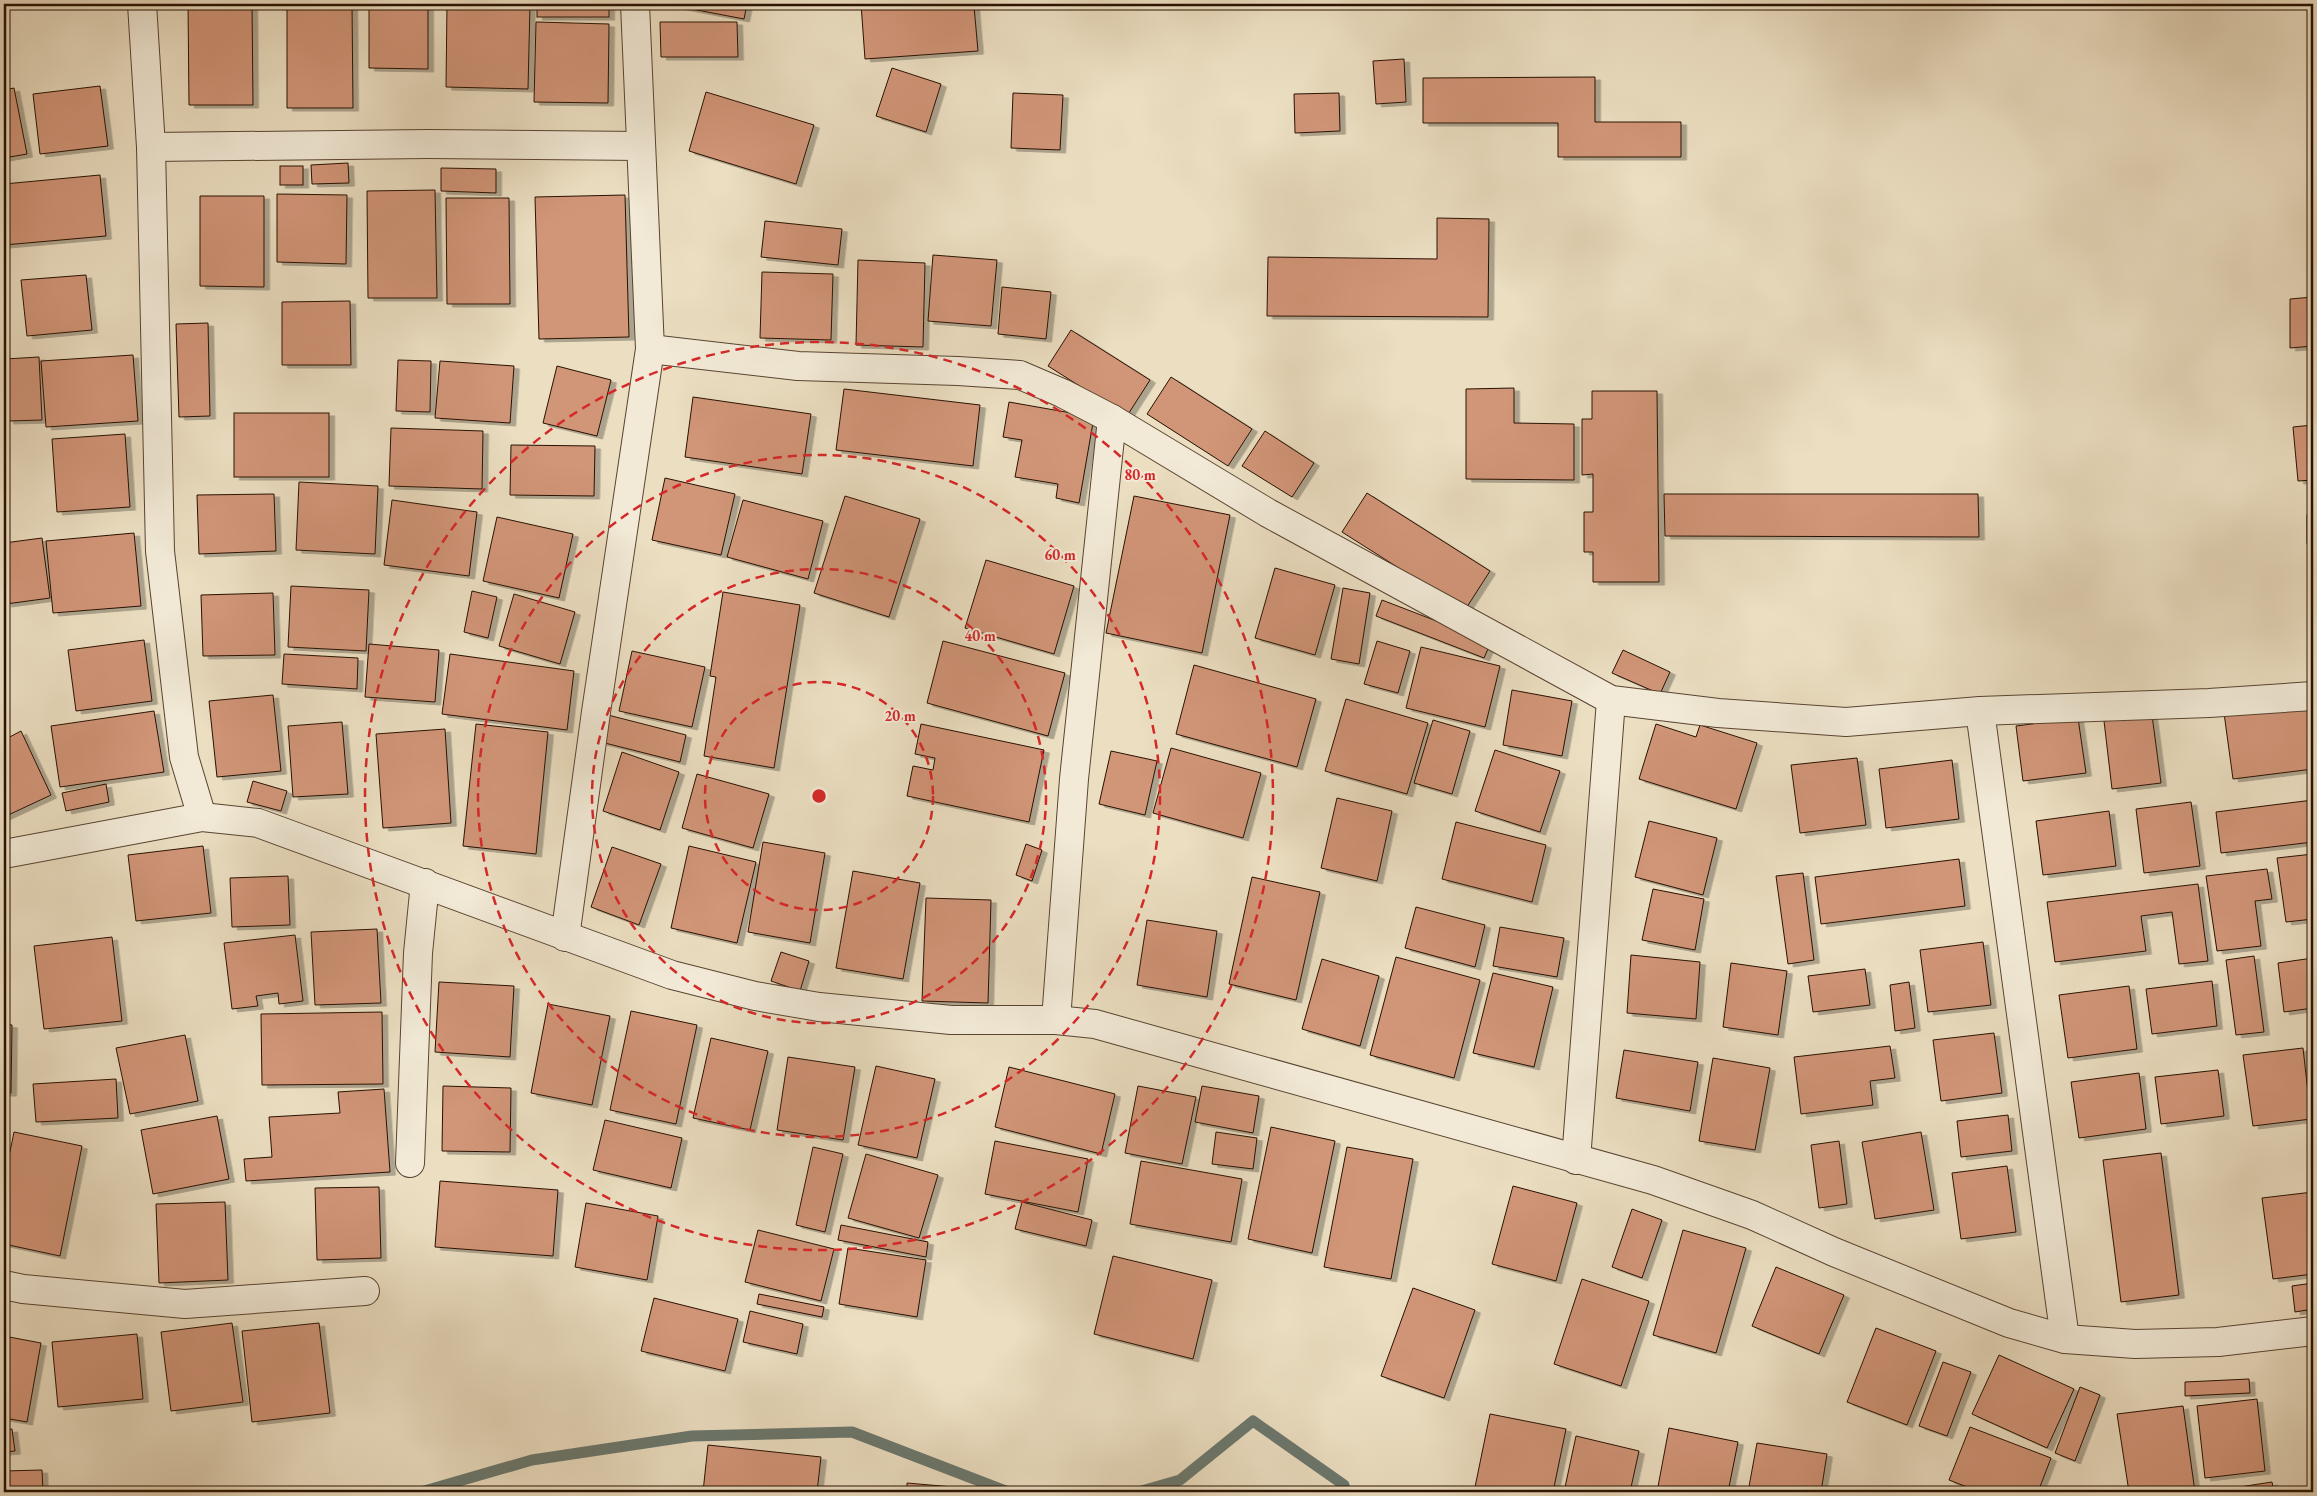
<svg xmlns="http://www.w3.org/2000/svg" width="2317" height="1496" viewBox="0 0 2317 1496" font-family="'EB Garamond',serif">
	<defs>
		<filter id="shadow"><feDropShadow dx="5.5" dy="3" stdDeviation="0" flood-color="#0004"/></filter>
	</defs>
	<rect width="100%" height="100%" fill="#ebdec1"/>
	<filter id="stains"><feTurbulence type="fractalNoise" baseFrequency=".004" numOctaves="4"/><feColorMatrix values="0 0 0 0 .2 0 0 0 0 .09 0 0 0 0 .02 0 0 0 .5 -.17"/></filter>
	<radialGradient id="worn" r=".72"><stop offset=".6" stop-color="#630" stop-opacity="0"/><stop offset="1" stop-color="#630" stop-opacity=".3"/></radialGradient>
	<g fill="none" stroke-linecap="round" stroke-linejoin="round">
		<g stroke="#6b786e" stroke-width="11">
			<polyline points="421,1492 532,1460 692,1436 852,1432 1008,1492"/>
			<polyline points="1138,1492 1180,1480 1253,1421 1344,1485 1345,1492"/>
		</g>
	</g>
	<g fill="#d19578" stroke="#281101" filter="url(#shadow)">
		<polygon points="188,4 252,4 253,105 189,105"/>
		<polygon points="287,4 352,4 353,108 287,108"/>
		<polygon points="369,4 428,4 428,69 369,68"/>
		<polygon points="447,4 530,4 528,89 446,87"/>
		<rect x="537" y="4" width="72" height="13"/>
		<polygon points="677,4 747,4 744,19 676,6"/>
		<polygon points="861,4 1006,4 974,6 978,51 865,59"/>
		<polygon points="536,22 609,24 608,103 534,102"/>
		<polygon points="660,22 737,22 738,57 661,57"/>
		<polygon points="1404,59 1406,102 1376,104 1373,61"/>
		<polygon points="892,68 941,84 926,132 876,116"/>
		<polygon points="1595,77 1595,122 1681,122 1681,157 1558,157 1558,123 1423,123 1423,78"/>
		<polygon points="100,86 108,146 40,154 33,94"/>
		<polygon points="14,88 27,154 4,158 4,90"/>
		<polygon points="706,92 814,125 796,184 689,151"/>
		<polygon points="1013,93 1063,95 1060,150 1011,148"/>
		<polygon points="1339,93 1340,131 1295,133 1294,94"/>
		<polygon points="348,163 349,183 312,184 311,165"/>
		<rect x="280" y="166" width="23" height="19"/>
		<polygon points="441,168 496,169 496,193 441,191"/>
		<polygon points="100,175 106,236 4,245 4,184"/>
		<polygon points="435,190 437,298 368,298 367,191"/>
		<polygon points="277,194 347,195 346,264 277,262"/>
		<polygon points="625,195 629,337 539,339 535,197"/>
		<polygon points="200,196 264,196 264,287 200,286"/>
		<polygon points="446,198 509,198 510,304 447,304"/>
		<polygon points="1437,218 1489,219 1488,317 1267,316 1268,257 1437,259"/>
		<polygon points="765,221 842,229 838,265 761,257"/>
		<polygon points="933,255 997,260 991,326 928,321"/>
		<polygon points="858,260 925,263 923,347 856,345"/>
		<polygon points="762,272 833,274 831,340 760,338"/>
		<polygon points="86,275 92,330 27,336 21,280"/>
		<polygon points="1002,287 1051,292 1046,339 998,334"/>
		<polygon points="2313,297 2313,346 2290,348 2290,299"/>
		<polygon points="350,301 351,365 282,365 282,302"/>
		<polygon points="208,323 210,416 179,417 176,324"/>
		<polygon points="1071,330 1150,380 1127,416 1048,366"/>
		<polygon points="133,355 138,421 46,427 41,361"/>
		<polygon points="39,357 42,420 8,421 5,359"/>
		<polygon points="398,360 431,361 430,412 396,411"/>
		<polygon points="440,361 514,366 510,423 435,418"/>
		<polygon points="557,366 611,380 597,436 543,423"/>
		<polygon points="1171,377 1252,429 1228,466 1147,414"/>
		<polygon points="1514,388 1514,423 1574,424 1574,480 1466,479 1466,389"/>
		<polygon points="844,389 980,405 973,466 836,450"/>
		<polygon points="1592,391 1657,391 1659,582 1593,582 1593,552 1584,552 1584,512 1593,512 1593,474 1582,475 1582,419 1592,419"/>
		<polygon points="693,397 811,414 802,474 685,457"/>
		<polygon points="1009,402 1094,417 1079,503 1056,498 1058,484 1015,477 1022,440 1003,437"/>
		<rect x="234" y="413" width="95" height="64"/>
		<polygon points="2313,425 2313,480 2298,481 2293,427"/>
		<polygon points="391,428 483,431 482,489 389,486"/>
		<polygon points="1265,431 1314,463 1292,497 1242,466"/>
		<polygon points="125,434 130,507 57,512 52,439"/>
		<polygon points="511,445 595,446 594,496 510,495"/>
		<polygon points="665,478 735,494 721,555 652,540"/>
		<polygon points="299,482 378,486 375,554 296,550"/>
		<polygon points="1367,493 1490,571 1465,610 1342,532"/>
		<polygon points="274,494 276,551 199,554 197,495"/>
		<polygon points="1664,494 1978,494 1979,537 1665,536"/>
		<polygon points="845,496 920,519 889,617 814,593"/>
		<polygon points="1134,496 1230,515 1202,653 1106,633"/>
		<polygon points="392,500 477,512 469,576 384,565"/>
		<polygon points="743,500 823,521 808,579 727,557"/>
		<rect x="2307" y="515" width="6" height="28"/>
		<polygon points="497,517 573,534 559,598 483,581"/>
		<polygon points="134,533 141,606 53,613 46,541"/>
		<polygon points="42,538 50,598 6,604 4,583 4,543"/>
		<polygon points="986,560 1074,586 1054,654 965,628"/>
		<polygon points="1275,568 1335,585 1315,655 1255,638"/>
		<polygon points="291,586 369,590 366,651 288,647"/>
		<polygon points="1343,588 1370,593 1359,664 1331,659"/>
		<polygon points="472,591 497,597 488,638 464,632"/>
		<polygon points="723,592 800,605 774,768 704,756 716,677 710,676"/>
		<polygon points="273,593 275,655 203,656 201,595"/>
		<polygon points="514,594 575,612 560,664 499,646"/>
		<polygon points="1382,600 1491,642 1484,658 1376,616"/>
		<polygon points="144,640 152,701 76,711 68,650"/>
		<polygon points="943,641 1065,673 1048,736 927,703"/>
		<polygon points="1377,641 1410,651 1398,693 1364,684"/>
		<polygon points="369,644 439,650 435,702 365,697"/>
		<polygon points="1421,647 1500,666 1485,727 1406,708"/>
		<polygon points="1623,650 1670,672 1660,694 1612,673"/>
		<polygon points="632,651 705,667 692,727 619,711"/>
		<polygon points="284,654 358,658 357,689 282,684"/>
		<polygon points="450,654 574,671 567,730 442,714"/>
		<polygon points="1194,665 1316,699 1297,767 1176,734"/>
		<polygon points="1512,690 1572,701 1562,756 1503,745"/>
		<polygon points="273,695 281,771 217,777 209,701"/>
		<polygon points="1346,699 1428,723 1407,794 1325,771"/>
		<polygon points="2313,702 2313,769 2233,779 2224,713"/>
		<polygon points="154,711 164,772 60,787 51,726"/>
		<polygon points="608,715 686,735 680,762 601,742"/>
		<polygon points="2152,715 2161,783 2112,789 2104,721"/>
		<polygon points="2078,718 2086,773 2023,781 2016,726"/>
		<polygon points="1433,720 1470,731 1452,794 1414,783"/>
		<polygon points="342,722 348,794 293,797 288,726"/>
		<polygon points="476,724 548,732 536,854 463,846"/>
		<polygon points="921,724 1044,750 1029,822 907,796 913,766 933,770 935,758 915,754"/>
		<polygon points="1656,724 1696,737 1700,725 1757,743 1736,809 1639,779"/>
		<polygon points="445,729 451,823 383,828 376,734"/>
		<polygon points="21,731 51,795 4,817 4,740"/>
		<polygon points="1171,748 1261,773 1243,838 1153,813"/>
		<polygon points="1495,750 1560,771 1540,832 1475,811"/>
		<polygon points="1111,751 1157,761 1145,815 1099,804"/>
		<polygon points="622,752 679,772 660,830 603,811"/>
		<polygon points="1857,758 1866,825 1800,833 1791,765"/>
		<polygon points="1952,760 1959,819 1886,828 1879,769"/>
		<polygon points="697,774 769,794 753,848 682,828"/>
		<polygon points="253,781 287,791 281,811 247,802"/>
		<polygon points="106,784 109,802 66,811 62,793"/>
		<polygon points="1337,798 1392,811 1377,881 1321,868"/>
		<polygon points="2313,800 2313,842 2221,853 2216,812"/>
		<polygon points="2191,802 2200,866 2144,873 2136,809"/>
		<polygon points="2109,811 2116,866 2043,875 2036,821"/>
		<polygon points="1649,821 1717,838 1703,895 1635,877"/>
		<polygon points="1456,822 1546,845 1532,902 1442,879"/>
		<polygon points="763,842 825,853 810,943 748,932"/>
		<polygon points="1026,844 1042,850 1032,881 1016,875"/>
		<polygon points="203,846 211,913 136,921 128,855"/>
		<polygon points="689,846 756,862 737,943 671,928"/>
		<polygon points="612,847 661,864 639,925 591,907"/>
		<polygon points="2313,854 2313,919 2286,922 2277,858"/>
		<polygon points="1959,859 1965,906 1821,924 1815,877"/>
		<polygon points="2267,869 2272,899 2255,901 2261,946 2217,951 2206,876"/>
		<polygon points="853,871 920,883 903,979 836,968"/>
		<polygon points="1803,873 1814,960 1788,964 1776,876"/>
		<polygon points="288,876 290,925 232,927 230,878"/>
		<polygon points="1252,877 1320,892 1296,1000 1229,984"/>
		<polygon points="2198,884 2208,961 2179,964 2172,912 2141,916 2146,951 2055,962 2047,902"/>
		<polygon points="1653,889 1704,899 1695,950 1642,940"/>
		<polygon points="926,898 991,900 988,1003 922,1001"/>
		<polygon points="1416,907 1485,925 1475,967 1405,948"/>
		<polygon points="1147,920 1217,931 1207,997 1137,985"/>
		<polygon points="1500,927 1564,938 1557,977 1493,966"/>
		<polygon points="377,929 381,1003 315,1005 311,932"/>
		<polygon points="295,935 303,1001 279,1004 278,993 256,996 258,1006 232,1009 224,943"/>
		<polygon points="112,937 122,1021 44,1029 34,946"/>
		<polygon points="1983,942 1991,1005 1928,1012 1920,950"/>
		<polygon points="781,952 809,961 800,991 771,981"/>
		<polygon points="1631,955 1700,962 1696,1019 1627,1013"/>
		<polygon points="2254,956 2264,1032 2236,1035 2226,960"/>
		<polygon points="1396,957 1480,980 1454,1078 1370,1055"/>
		<polygon points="2313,958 2313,1008 2284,1012 2278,963"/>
		<polygon points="1322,959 1379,976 1360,1046 1302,1029"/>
		<polygon points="1731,963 1787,971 1778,1035 1723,1027"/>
		<polygon points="1865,969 1870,1005 1813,1012 1808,976"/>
		<polygon points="1493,973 1553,987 1534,1067 1473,1053"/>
		<polygon points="2212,981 2217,1026 2152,1034 2146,989"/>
		<polygon points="439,982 514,986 510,1057 435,1052"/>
		<polygon points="1909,982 1915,1028 1895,1031 1890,985"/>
		<polygon points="2129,986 2137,1049 2068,1058 2059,995"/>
		<polygon points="548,1004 610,1016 592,1105 531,1093"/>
		<polygon points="631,1011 697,1025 676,1124 610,1110"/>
		<polygon points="382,1012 383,1084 262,1085 261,1014"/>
		<polygon points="4,1024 12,1025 11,1093 4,1093"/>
		<polygon points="1994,1033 2002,1093 1941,1101 1933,1040"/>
		<polygon points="185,1035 198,1101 130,1114 116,1048"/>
		<polygon points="711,1038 768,1051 750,1130 693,1118"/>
		<polygon points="1890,1046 1895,1078 1870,1081 1873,1105 1801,1114 1794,1057"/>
		<polygon points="2303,1048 2311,1119 2253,1126 2243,1055"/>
		<polygon points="1624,1050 1698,1062 1690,1111 1616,1098"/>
		<polygon points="788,1057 855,1067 843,1140 777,1130"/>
		<polygon points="1713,1058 1770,1068 1755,1150 1699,1141"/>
		<polygon points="876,1066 935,1079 917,1158 858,1145"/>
		<polygon points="1009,1067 1115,1094 1101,1154 995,1127"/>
		<polygon points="2218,1070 2224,1116 2161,1124 2155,1077"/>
		<polygon points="2139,1073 2146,1129 2079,1138 2071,1082"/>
		<polygon points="116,1079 118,1118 36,1122 33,1084"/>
		<polygon points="443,1086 511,1088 510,1152 442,1151"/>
		<polygon points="1138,1086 1196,1097 1182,1164 1125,1153"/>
		<polygon points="1202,1086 1259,1096 1253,1133 1195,1122"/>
		<polygon points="384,1089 390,1172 246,1181 244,1159 272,1157 269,1117 340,1113 338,1092"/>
		<polygon points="2008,1115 2012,1151 1961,1157 1957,1121"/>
		<polygon points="217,1116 229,1179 153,1194 141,1130"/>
		<polygon points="605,1120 682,1138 671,1188 593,1170"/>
		<polygon points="1271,1127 1335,1141 1312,1253 1248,1239"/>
		<polygon points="14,1132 82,1146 60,1256 4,1244 4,1181"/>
		<polygon points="1216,1132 1257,1138 1253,1169 1212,1164"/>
		<polygon points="1921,1132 1934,1210 1875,1219 1862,1142"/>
		<polygon points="995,1141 1088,1159 1078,1212 985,1194"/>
		<polygon points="1839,1141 1847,1204 1819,1208 1811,1145"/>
		<polygon points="813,1147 843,1154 825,1232 796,1225"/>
		<polygon points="1347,1147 1413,1159 1391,1279 1324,1267"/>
		<polygon points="2161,1153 2179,1295 2121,1302 2103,1160"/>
		<polygon points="866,1154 938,1175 919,1238 848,1218"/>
		<polygon points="1141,1161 1242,1179 1231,1242 1130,1224"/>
		<polygon points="2007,1166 2016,1232 1961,1239 1952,1173"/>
		<polygon points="440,1181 558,1190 553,1256 435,1247"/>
		<polygon points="1513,1186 1577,1203 1556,1281 1492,1264"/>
		<polygon points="379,1187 381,1258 317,1260 315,1188"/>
		<polygon points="2313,1192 2313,1274 2273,1279 2262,1198"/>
		<polygon points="225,1202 228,1280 159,1283 156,1204"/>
		<polygon points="1022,1202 1092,1220 1086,1246 1015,1229"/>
		<polygon points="586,1203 658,1216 647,1280 575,1267"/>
		<polygon points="1632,1209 1662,1220 1642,1278 1612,1267"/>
		<polygon points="841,1225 928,1242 926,1257 838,1240"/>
		<polygon points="758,1230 834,1249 821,1301 745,1282"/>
		<polygon points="1683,1230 1746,1248 1716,1353 1653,1335"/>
		<polygon points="848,1248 926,1260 917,1317 839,1304"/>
		<polygon points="1113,1256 1212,1280 1193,1359 1094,1334"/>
		<polygon points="1776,1267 1844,1295 1819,1354 1752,1326"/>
		<polygon points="1582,1279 1649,1301 1621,1386 1554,1364"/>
		<polygon points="2313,1283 2313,1309 2295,1312 2292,1286"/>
		<polygon points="1413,1288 1475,1310 1444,1398 1381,1376"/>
		<polygon points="759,1294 824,1307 822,1317 757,1304"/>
		<polygon points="654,1298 738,1319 725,1371 641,1351"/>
		<polygon points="750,1311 803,1324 797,1354 743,1342"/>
		<polygon points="232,1323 243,1402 171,1411 161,1332"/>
		<polygon points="319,1323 330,1413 252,1422 242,1331"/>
		<polygon points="1876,1328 1936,1351 1907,1425 1847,1402"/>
		<polygon points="137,1334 143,1399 58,1407 52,1342"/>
		<polygon points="4,1336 41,1343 27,1422 4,1418"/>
		<polygon points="1999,1355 2074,1389 2047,1448 1972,1414"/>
		<polygon points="1943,1362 1971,1372 1947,1436 1919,1426"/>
		<polygon points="2249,1379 2250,1393 2185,1396 2185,1382"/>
		<polygon points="2080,1387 2100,1395 2075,1461 2055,1453"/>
		<polygon points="2257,1399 2265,1471 2205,1478 2197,1406"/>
		<polygon points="2183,1406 2195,1492 2129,1492 2117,1414"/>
		<polygon points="1490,1414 1566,1429 1553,1492 1474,1492"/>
		<polygon points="1970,1427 2051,1458 2038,1492 1980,1492 1949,1480"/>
		<polygon points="1669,1428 1738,1442 1728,1492 1657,1492"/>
		<polygon points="12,1429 15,1451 4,1452 4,1430"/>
		<polygon points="1576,1436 1639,1451 1630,1492 1564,1492"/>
		<polygon points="1757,1443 1827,1454 1821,1492 1748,1492"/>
		<polygon points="708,1445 821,1457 817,1492 703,1492"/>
		<polygon points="42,1470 43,1492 4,1492 4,1471"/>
		<polygon points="2272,1482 2274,1492 2207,1492"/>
		<polygon points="907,1483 1011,1492 907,1492"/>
	</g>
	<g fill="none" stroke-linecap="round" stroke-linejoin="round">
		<g stroke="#594431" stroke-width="30">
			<g id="minor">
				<polyline points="142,4 151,147 160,551 184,757 202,817"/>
				<polyline points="151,147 428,144 641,146"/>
				<polyline points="650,349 798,366 958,371 1020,375 1062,393 1112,419 1268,513 1611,700 1718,713 1846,722 1980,711 2209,703 2313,696"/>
				<polyline points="1980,711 2065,1339"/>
				<polyline points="4,854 202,817 258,823 672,975 755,996 819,1007 951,1020 1056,1020 1095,1024 1653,1180 1752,1215 1834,1252 2009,1323 2065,1339 2135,1344 2218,1342 2313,1331"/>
				<polyline points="565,937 596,712 650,349 635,4"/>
				<polyline points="1056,1020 1074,779 1112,419"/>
				<polyline points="1576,1160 1611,700"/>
				<polyline points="410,1163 418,953 425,883"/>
				<polyline points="4,1285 23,1289 185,1304 365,1291"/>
			</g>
		</g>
		<use href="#minor" stroke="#f2ead7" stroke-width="28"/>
	</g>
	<g fill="none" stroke="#d62828" stroke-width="2.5" stroke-dasharray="9 6">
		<circle cx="819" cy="796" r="114"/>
		<circle cx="819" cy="796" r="227"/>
		<circle cx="819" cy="796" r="341"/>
		<circle cx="819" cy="796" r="454"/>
	</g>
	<circle cx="819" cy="796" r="8" fill="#d62828" stroke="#f2ead7" stroke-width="2.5"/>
	<g font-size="15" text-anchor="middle" font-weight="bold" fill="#d62828" stroke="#f2ead7" stroke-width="4" stroke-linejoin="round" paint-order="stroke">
		<text x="1140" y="480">80 m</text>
		<text x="1060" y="560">60 m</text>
		<text x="980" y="641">40 m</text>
		<text x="900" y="721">20 m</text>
	</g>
	<rect width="2317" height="1496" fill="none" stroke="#ebdec1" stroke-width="20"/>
	<rect x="5" y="5" width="2307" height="1486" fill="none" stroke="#281101" stroke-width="2.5"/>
	<rect x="10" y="10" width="2297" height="1476" fill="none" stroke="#281101"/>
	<rect width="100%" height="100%" filter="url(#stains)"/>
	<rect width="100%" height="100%" fill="url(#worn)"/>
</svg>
